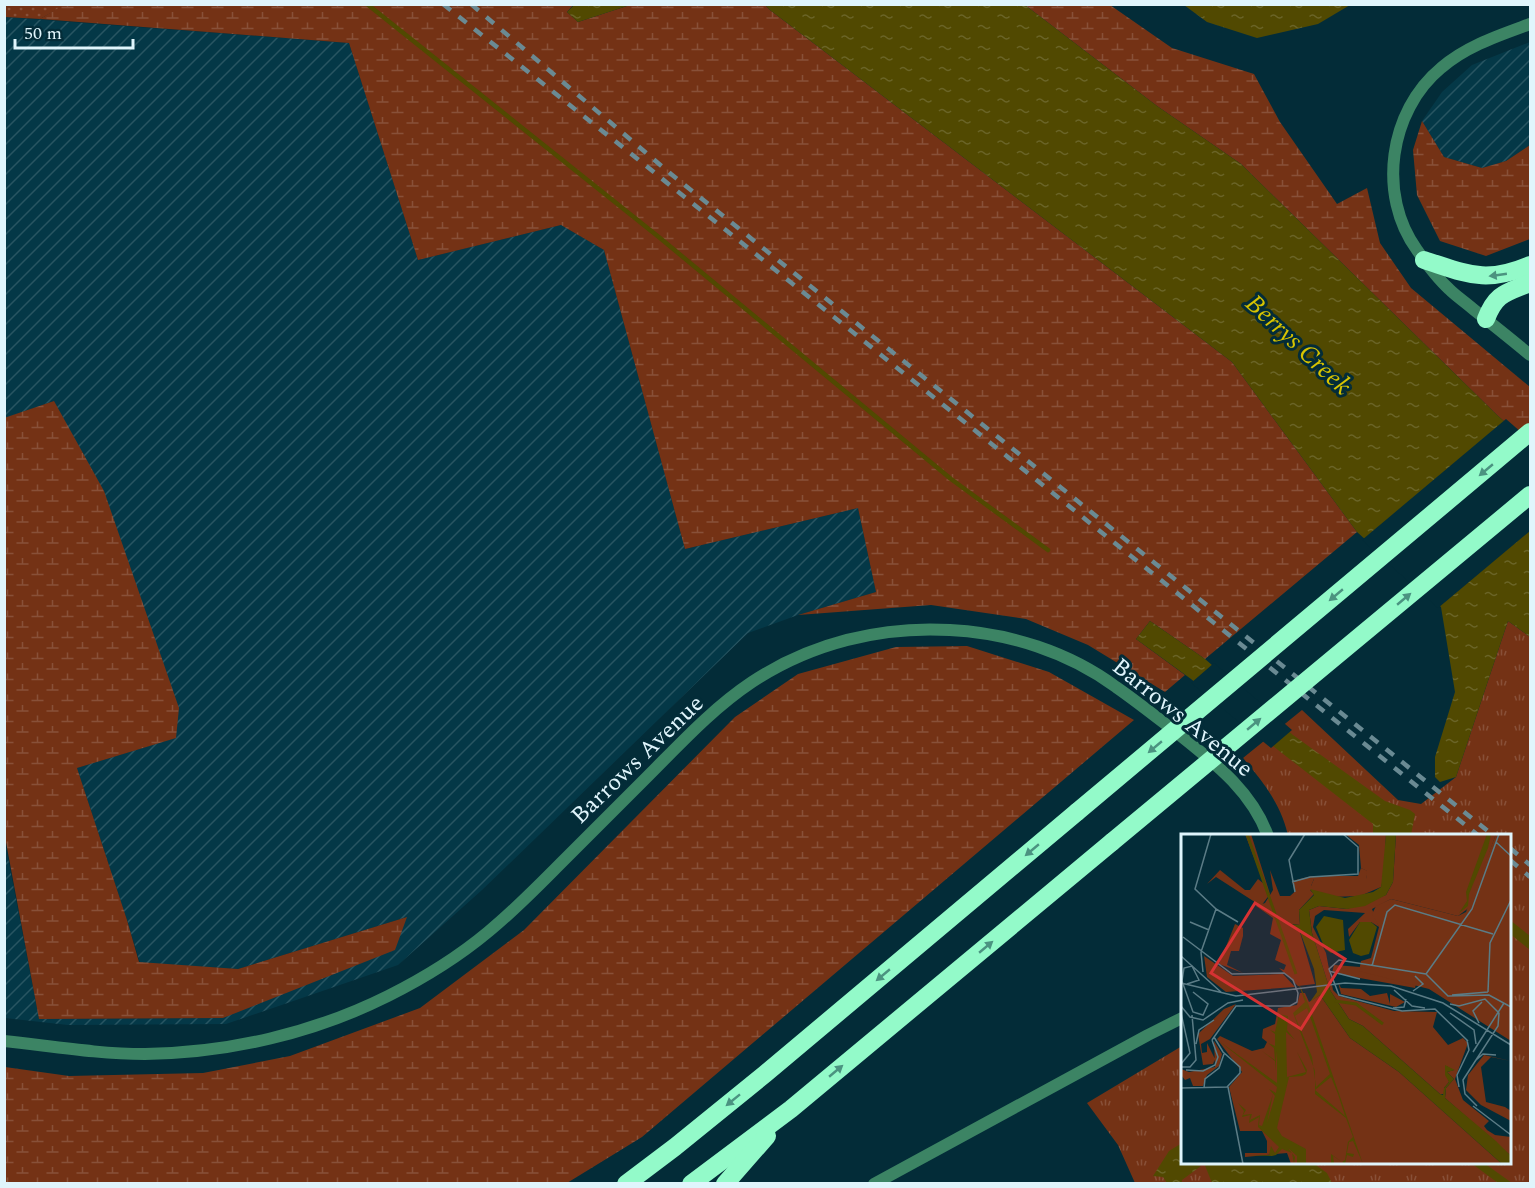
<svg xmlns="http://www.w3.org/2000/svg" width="1535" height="1188" viewBox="0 0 1535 1188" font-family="Spectral,serif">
	<defs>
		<pattern id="industrial-furrows" width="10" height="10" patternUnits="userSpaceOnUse" patternTransform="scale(1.5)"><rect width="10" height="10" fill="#043847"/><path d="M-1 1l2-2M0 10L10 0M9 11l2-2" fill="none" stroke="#285562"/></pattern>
		<pattern id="grass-dots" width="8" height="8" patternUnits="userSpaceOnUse" patternTransform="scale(1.5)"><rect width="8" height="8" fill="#743215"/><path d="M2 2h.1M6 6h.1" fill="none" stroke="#885038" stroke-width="1.8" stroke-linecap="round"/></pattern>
		<pattern id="wetland-marsh" width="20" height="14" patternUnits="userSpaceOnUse" patternTransform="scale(1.5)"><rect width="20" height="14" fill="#743215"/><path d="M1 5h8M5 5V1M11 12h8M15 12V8" fill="none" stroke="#885038"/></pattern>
		<pattern id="park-tufts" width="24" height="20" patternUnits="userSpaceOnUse" patternTransform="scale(1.5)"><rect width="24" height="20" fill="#743215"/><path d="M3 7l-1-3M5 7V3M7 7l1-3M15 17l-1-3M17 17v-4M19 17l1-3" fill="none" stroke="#885038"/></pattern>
		<pattern id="water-ripples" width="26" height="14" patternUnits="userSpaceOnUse" patternTransform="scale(1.5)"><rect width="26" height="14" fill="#514901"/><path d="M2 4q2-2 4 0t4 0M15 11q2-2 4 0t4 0" fill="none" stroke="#6a6427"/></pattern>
	</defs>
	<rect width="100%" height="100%" fill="#032c38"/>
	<g fill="url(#industrial-furrows)">
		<polygon points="5,17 349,43 418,260 561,225 604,250 685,549 858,508 876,592 798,615 748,633 482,890 398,965 226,1024 68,1025 5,1018 4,837 39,1019 223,1018 407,917 238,969 140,963 127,920 77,768 175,738 54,401 5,418"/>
		<polygon points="1530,42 1530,145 1506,161 1482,168 1444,157 1422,121 1442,92 1472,65"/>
	</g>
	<polygon fill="url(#grass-dots)" points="4,5 65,5 40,19 5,17"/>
	<g fill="url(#wetland-marsh)">
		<polygon points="65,4 574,4 567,12 578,22 630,5 765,5 770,10 1232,362 1357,532 1205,659 1150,621 1136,639 1185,675 1165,692 1088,645 1026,619 931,605 798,615 876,592 858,508 685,549 604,250 561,225 418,260 349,43 40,19"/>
		<polygon points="1025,5 1110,5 1172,48 1254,74 1280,122 1337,204 1367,188 1380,243 1411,288 1530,387 1530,444 1497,415 1241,164 1157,106"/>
		<polygon points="1422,121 1444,157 1482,168 1506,161 1530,145 1530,239 1486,256 1440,241 1417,195 1413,150"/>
		<polygon points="54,401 104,491 179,708 176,738 77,768 127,920 139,962 238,969 407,917 395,950 223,1018 39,1019 5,837 4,418"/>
		<polygon points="967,646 1049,672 1134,720 642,1137 567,1183 5,1183 5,1067 69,1076 203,1073 290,1056 420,1008 524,930 735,717 798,674 896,647"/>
	</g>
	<path fill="url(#park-tufts)" d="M1508,621L1530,637V1183H1135L1118,1145L1087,1103L1182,1046V1162H1510V836L1288,835C1280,803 1264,783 1243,758L1302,710L1398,800L1421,804L1456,777Z"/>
	<g fill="url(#water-ripples)">
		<polygon points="574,5 574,4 630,5 578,22 567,12"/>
		<polygon points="765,5 1025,5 1157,106 1241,164 1497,415 1530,444 1530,637 1508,621 1456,777 1440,782 1435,777 1435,757 1455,692 1441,607 1357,532 1232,362 770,10"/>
		<polygon points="1184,5 1350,5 1318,24 1257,38 1207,22"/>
		<polygon points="1150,621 1205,659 1293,735 1385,801 1410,810 1415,814 1411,835 1373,835 1373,824 1278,750 1191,679 1136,639"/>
		<polygon points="1510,920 1530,936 1530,950 1510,934"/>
		<polygon points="1182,1143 1182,1162 1201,1166 1182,1180 1182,1183 1167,1183 1163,1177 1153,1176 1169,1151"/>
		<polygon points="1204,1163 1313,1163 1327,1173 1332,1183 1212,1183"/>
		<polygon points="1471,1163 1484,1163 1512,1183 1498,1183"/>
	</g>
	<g fill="#032c38">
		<polygon points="1506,419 1530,440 1530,531 1438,608 1362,540"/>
		<polygon points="1214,663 1292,730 1271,748 1191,683"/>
	</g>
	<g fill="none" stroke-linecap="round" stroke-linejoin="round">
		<polyline stroke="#514901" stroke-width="4.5" points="367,4 660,238 951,479 1048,550"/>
		<g stroke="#3c8464" stroke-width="12">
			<path d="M1530,24C1500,35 1466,46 1441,68C1389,111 1377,195 1417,250C1426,263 1437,278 1449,289C1456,296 1465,302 1473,309C1492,324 1511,339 1530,355"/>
			<path d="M4,1041C51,1046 98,1054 145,1054C229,1053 314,1033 388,996C424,978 458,957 488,932C515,910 539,885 564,860C592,832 620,804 648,776C681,743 713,708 752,682C811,643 881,626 950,630C1009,633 1069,652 1116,687C1139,703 1160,720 1181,736C1216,764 1252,792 1268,836"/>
			<polyline points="874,1184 1148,1035 1182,1018"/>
		</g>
		<g stroke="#93fac9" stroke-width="18">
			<path d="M1424,260C1468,274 1485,284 1530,265"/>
			<path d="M1486,319C1496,293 1506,293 1530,283"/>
			<polyline points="626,1184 675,1147 765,1074 1077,812"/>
			<polyline points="691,1184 791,1109 1112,842"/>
			<polyline points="725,1184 767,1136"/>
		</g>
		<g stroke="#6a8a93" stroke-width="4.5" stroke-dasharray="10 10" stroke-linecap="butt">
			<polyline points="443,4 635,157 1479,836"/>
			<polyline points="471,4 671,174 1494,836"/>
			<polyline points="1510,848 1530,865"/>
			<polyline points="1510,860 1530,877"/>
		</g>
		<g stroke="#93fac9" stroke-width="18">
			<polyline points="1077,812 1530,432"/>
			<polyline points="1112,842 1530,495"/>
		</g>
	</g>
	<defs><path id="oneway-solid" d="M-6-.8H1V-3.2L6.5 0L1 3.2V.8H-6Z" transform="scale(1.5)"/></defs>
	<g fill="#4b9380">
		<use href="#oneway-solid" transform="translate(1498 275) rotate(172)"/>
		<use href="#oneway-solid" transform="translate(1486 470) rotate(140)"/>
		<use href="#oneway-solid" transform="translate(1336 595) rotate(140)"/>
		<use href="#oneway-solid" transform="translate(1404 599) rotate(-40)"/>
		<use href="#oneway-solid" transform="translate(1254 724) rotate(-40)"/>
		<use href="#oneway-solid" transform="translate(1155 747) rotate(140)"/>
		<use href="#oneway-solid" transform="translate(1032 850) rotate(140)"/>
		<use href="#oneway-solid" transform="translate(986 947) rotate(-40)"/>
		<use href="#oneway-solid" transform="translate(883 975) rotate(140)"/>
		<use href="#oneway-solid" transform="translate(836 1071) rotate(-40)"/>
		<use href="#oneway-solid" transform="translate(733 1100) rotate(141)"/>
	</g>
	<g text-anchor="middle" stroke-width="6" stroke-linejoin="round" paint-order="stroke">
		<g font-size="24" fill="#e0f5fc" stroke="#032c38">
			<text transform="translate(1183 717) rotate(39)" y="8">Barrows Avenue</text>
			<text transform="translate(637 759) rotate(-44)" y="8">Barrows Avenue</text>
		</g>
		<g font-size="26" font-style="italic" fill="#d6c301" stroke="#032c38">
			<text transform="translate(1299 344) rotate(43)" y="9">Berrys Creek</text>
		</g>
	</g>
	<g transform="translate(1181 834)">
		<rect width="330" height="330" fill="#032c38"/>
		<path d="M64,0H70L89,60L80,72L35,43L26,50L39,36L64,56H69L77,45L83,50ZM180,34L187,37L185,45H133L130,52L114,59L111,47L131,42H177Z" fill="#743215"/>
		<path d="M164,0H205L203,42L200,53L179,62L149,63L129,56L133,60L118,76L119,91L110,90L118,95L134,150L117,152L98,134L103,136L105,131L94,126L100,106L89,100L92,84L75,72L84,69L92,56L89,36L99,62H109L120,52H130L133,45H185L186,37L180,34L178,11ZM215,0H315L289,73L277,82L210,65L191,75L198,93L190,88H179L168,103L167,95L184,79L143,76L134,82L132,93L145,119L152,156L158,162L213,177L256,178L252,193L267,211L282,204L287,209L274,245L282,266L308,287L303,292L306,296L314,301L330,303V322L264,264L265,254L273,245L266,238L273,236H266L267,233L265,232L268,248L263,254V260H259L182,192L168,185L149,156L131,99L128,76L138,72L166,75L205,61L212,48ZM54,90L62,94V102L58,117H50L46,131L62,139L38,130ZM23,122L52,142L102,140L114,153L45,158L26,143ZM153,131L193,134L237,143L234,154L151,139ZM157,148L160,154L180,155L189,162L206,159L209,170V160L224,168L215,173L160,160ZM55,170L29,205L20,210L21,219L26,218V209L34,225L32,230L22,231L17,200L43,175ZM33,207L41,220L38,232L26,241L22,252H12L9,244L4,246L0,241V235L8,238L34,233ZM303,221L330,227L310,223L300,233L305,268L324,273L330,277V287L300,271L285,256L287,241Z" fill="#743215"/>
		<path d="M119,159H124L128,168L139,161L169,204L218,238L321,330H110L106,319L64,323V319H86V307L81,297H59L48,253L61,238L36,205L39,202L71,217L83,214L86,208L81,204L82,195L94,190L97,174L116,171Z" fill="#743215"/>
		<path d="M315,0H330V207L248,155L178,137L180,127L190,124L198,93L191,80L195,72L210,65L277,82L285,78Z" fill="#743215"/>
		<path d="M215,0L212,48L205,61L184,72L166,75L138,72L128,76L131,99L149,156L168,185L182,192L259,260L262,261L263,254L268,248L264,241V231L274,236L266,238L273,245L265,254L264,264L315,307L330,322V330H321L218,238L169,204L139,161L129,168L136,158L133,135L118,95L106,90L119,91L118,76L133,61L129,55L164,64L192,58L200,53L205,1ZM306,0H310L307,14L288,60L287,72L278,79L286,67L285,58ZM143,82L162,86L164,116L150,119L144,115L135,93ZM179,88H190L196,93L188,120L180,122L172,119L168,106ZM117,148L127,169L182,330L172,307L168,308L166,319L173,320L172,323L166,321L164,330L152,322L153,329L150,330V320L161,328L164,326L167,308L172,303L165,284L134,260V237L112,179L124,168ZM126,174L149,240L135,253L131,223L114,182ZM150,243L157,260L164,282L134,256ZM98,180L107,182L106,196L114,206L105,198L106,243L125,238L116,218L126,236L125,240L121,242L108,243L96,294L101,302L125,315V330H116V322L107,314L114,323L113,330L111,319L101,315L95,321L91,322L66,321H88L90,312L94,319L98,313L77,293L78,283L68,289L69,281L61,283L63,277L57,269L65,276L62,281L71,280L69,286L79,281L78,291L81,292L92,260L86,289L94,262L88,255L95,259L96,253L38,207L96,249V217L94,237V227L81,217L94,226L93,214L87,209L94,212V200L89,196L94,198Z" fill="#514901" fill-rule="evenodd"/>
		<path fill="none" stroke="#514901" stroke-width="3" d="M66,0L115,140M154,167L175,170L202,190"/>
		<path fill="none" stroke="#5b7c86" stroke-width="1.5" d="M315,8L330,22M111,48L129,43L177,40V13L162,0M114,58L108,26L124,0M35,75L57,88M9,88L28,96M2,103L51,140L103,139L112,146L117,159L116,168L109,172H55L31,206M20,118L35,75L14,55L30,0M20,118L22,138M0,122L41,159M191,132L206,78L214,71L312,100M148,137L179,145M245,140L158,126L148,135L158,161L221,177L254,175L287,207M245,140L291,75L318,0M245,140L267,162L308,161L330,173M1,147L12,178L22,181L27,170L12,158M1,147L3,134L11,132L18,146L6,150M0,149L55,162L164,149L210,152L262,169L330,211M213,156L231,172L244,174M232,157L242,150L234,142M307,158L309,109L330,66M271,161L307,158M269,170L278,172L304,165L318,179L317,192L282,246L284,260L296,272M0,172L9,183L22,186L47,169L62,166M212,174L223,173L225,165M0,179L9,219L0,230M269,179L293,196L295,210M298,189L292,177L301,168M15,210L18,196L33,186M292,218L323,169M295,226L302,220L315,221M0,233H9L15,226L11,181M5,236L22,237L34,231L37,223L31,206M47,253L62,330M278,253L276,241L288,216L286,206M0,254L46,253L59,239V233L42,218L33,203M23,254L24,245L38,234L43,220M292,272L330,301M0,279V308"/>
		<path fill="#d63233" fill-opacity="0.15" stroke="#d63233" stroke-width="3" d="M74,69L164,125L120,195L30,139Z"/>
		<rect width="330" height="330" fill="none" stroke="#e0f5fc" stroke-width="3"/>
	</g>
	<rect width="1535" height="1188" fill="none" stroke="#e0f5fc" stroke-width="12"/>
	<path d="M15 39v9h118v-9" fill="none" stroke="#e0f5fc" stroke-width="3"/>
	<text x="24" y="39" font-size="18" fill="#e0f5fc" stroke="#032c38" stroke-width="4.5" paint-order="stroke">50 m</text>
</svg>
